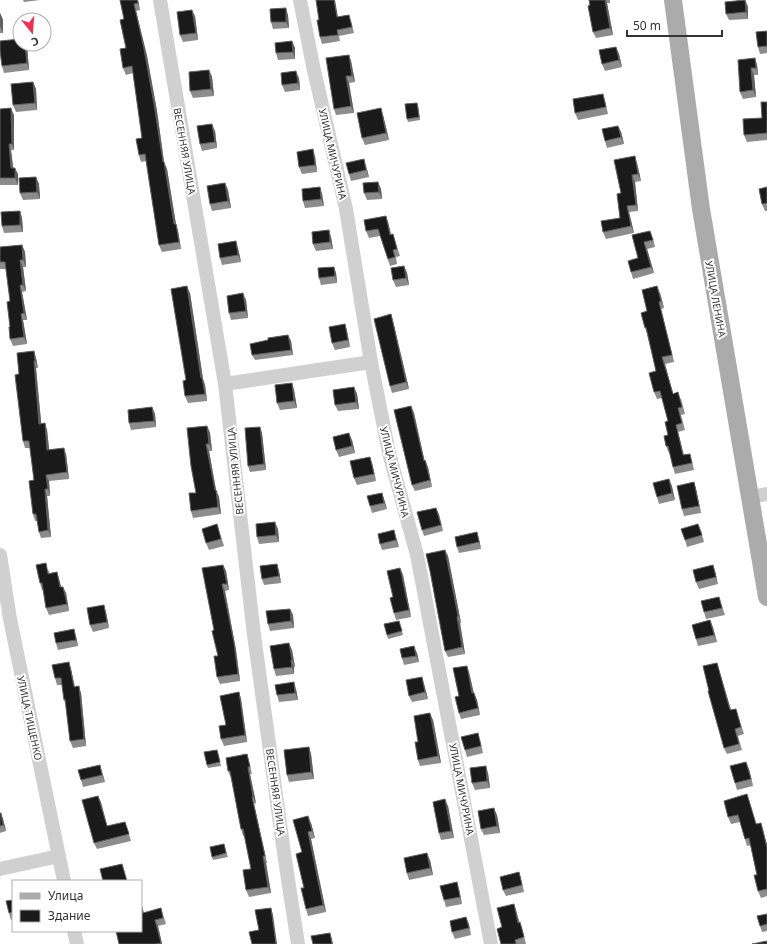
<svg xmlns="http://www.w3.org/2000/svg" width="767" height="944" viewBox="0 0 767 944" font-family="'Noto Sans',sans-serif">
	<rect width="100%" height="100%" fill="#fff"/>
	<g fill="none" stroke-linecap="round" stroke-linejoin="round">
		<g stroke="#d0d0d0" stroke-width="14">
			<polyline points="160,0 225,384 254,635 285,860 298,944"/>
			<polyline points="300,0 313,66 346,209 371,362 389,453 417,555 491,944"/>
			<polyline points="225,384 371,362"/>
			<polyline points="750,497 767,494"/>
			<polyline points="0,555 10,619 64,881"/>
			<polyline points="0,869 59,856"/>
			<polyline points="74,931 77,944"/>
		</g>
		<polyline stroke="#ababab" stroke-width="18" points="673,0 701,209 767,597"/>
	</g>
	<g fill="#8c8c8c">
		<polygon points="23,0 40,0 24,2"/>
		<polygon points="120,0 138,0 140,10 136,11 147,56 157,111 164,162 167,169 176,224 178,231 181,249 162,252 159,245 146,161 141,162 139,155 142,138 133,73 126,75 123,68 126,48 124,19"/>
		<polygon points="589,0 610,0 610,3 607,3 613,35 596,38 593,32"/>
		<polygon points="745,0 748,7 748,19 729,20 726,14"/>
		<polygon points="0,13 3,20 3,33 0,33"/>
		<polygon points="288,15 289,28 273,29 271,22"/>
		<polygon points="195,16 198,40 183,42 180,35"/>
		<polygon points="338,17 351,21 354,33 339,36 340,41 322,44 320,37"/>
		<polygon points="767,31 767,53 760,54 758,47"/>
		<polygon points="292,41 295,48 295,59 278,60 276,53"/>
		<polygon points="27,45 29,70 4,73 2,66"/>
		<polygon points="616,47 619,54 622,67 605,71 602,64"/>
		<polygon points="349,55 351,61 355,82 349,83 354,113 336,115 334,109"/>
		<polygon points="755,58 757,65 758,75 754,75 756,97 743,99 740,92"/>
		<polygon points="209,70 212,77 214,96 193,98 190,91"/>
		<polygon points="299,78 300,90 285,92 282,85"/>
		<polygon points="33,82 36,89 37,110 16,112 13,105"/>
		<polygon points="605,101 608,114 578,120 575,113"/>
		<polygon points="767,102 767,140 747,142 744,135 762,118"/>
		<polygon points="417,103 418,106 420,120 408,122 407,119"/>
		<polygon points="0,109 14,115 14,150 11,150 13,168 18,174 18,185 0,185"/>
		<polygon points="383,115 389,140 365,145 362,138"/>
		<polygon points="618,126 621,132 624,144 607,148 605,141"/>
		<polygon points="215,131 217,148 202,151 200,144"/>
		<polygon points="315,156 317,172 302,174 299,167"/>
		<polygon points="637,163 641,181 635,182 638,211 629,212 634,233 606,239 603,232 620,218 621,193"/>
		<polygon points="366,166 369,177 351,181 349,174"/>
		<polygon points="36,177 39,184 40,199 23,200 20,193"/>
		<polygon points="378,182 381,189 382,199 367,200 364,193"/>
		<polygon points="225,183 228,190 231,208 212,211 210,204"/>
		<polygon points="320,187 322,194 324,206 305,208 303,201"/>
		<polygon points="767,187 767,211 765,211 762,204"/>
		<polygon points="20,211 22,218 23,232 4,233 2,226"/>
		<polygon points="388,222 391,235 393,234 400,256 396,257 397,264 390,266 380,236 369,238 366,231"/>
		<polygon points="329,230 331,237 333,249 316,251 313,244"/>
		<polygon points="632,235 653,238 655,247 647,249 654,273 633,279 631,272 638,258"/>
		<polygon points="22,245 25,252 26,267 23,267 26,291 22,292 27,320 23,320 27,344 13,346 10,339 10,301 6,269 0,269 0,247"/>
		<polygon points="238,248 241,262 222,265 220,258"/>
		<polygon points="404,266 407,273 409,285 396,287 393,280"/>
		<polygon points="334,267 336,273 337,283 321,285 319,278"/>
		<polygon points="190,293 203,379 205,385 207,401 188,403 185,396"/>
		<polygon points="660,293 664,308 661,309 674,362 665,364 673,394 681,399 685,414 681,415 685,430 678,432 684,455 692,461 694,470 675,474 673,467 670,453 669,453 666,446 668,435 668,421 662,398 657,399 654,392 656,371 647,334 645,328 647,311"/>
		<polygon points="246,300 248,318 231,320 229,313"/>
		<polygon points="393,321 409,389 392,393 390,386"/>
		<polygon points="345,324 347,331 350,347 335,350 332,343"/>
		<polygon points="288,335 291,341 293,355 255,360 252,355"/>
		<polygon points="34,351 36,358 38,368 36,368 41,424 45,423 47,430 49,450 66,454 69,479 49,481 50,496 47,496 51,537 41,538 39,532 37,521 35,521 33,514 34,480 30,448 25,448 23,441 19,374"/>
		<polygon points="292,383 294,390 297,408 280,410 277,403"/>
		<polygon points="354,387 357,394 359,409 338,411 335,405"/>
		<polygon points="411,406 414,413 424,460 425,460 428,467 432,487 415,491 412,485"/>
		<polygon points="152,407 155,414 156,427 131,430 129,423"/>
		<polygon points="207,426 210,433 212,451 209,451 216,490 219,497 221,514 193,518 191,511 196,493"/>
		<polygon points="260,427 262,433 266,470 250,472 248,466"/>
		<polygon points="352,440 355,453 339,457 336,450"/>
		<polygon points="372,463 376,481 357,485 354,478"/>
		<polygon points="669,479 675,500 659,504 657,497"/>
		<polygon points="694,482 696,489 701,513 684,516 682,509"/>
		<polygon points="382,493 387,509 372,513 370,506"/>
		<polygon points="436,508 443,531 424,536 422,530"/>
		<polygon points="217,524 224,546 209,550 206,543"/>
		<polygon points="278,529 279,542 259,544 257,537"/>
		<polygon points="394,530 399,547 382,550 380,544"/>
		<polygon points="701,531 704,542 687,547 685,540"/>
		<polygon points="479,539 481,549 459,553 457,547"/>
		<polygon points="445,550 448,556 461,623 460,623 465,654 448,657 445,651"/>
		<polygon points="277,564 279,571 281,583 264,585 262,579"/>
		<polygon points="223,565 226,571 229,590 225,591 236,650 240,681 220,684 217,677 218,656 214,630"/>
		<polygon points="400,568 403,575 411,617 396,620 394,613 393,597"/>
		<polygon points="49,570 49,573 57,572 59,579 61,587 66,593 69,611 49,615 46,608 43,590 42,590 40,583"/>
		<polygon points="715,571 718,584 699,589 696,582"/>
		<polygon points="719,597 725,615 706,619 704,612"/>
		<polygon points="290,609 293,615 294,628 270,631 268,624"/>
		<polygon points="106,612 109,628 93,632 90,625"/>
		<polygon points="710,620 717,642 698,646 696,639"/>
		<polygon points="399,621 403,635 388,639 387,635"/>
		<polygon points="76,636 78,646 58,650 56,643"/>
		<polygon points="292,650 295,667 294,667 294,674 276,676 274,669"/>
		<polygon points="417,653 419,662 404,665 402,658"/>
		<polygon points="717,663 731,710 736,709 744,734 738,736 742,750 727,754 724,748 709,691"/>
		<polygon points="71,669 75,687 81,693 86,746 73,748 70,741 66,705 64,700 62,685 57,685 55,678"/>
		<polygon points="469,672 474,693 477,700 480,715 461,719 459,713 459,696"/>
		<polygon points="424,684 428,699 412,702 409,696"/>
		<polygon points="296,689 298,700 279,702 277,695"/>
		<polygon points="239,692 241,699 247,742 224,746 221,739 226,725"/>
		<polygon points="433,720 441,763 420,766 418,760 418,742"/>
		<polygon points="480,740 483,753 467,757 465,750"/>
		<polygon points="309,747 311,754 314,779 289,782 287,775"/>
		<polygon points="218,753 221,766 208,768 207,765"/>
		<polygon points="247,754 249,761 252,774 250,774 256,803 254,804 267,863 266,863 271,893 249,897 246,890 251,869 245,836 243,836 241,829 231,778 228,771"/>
		<polygon points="749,769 753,786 737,790 735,783"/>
		<polygon points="102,772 105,782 83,787 81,780"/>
		<polygon points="488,773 490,788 475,790 472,783"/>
		<polygon points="98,796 107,826 127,828 131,841 97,849 94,843"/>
		<polygon points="749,801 756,824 763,830 767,845 767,896 761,898 758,891 757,875 751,845 747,846 740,822 731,824 728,817"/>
		<polygon points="448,806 454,838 441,840 439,833"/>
		<polygon points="0,813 3,819 6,831 0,833"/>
		<polygon points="497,815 500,833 484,835 481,829"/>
		<polygon points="311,823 315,838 311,839 326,912 308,916 306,909 304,888 302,852"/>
		<polygon points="224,844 228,857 213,860 212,857"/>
		<polygon points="430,860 433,875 409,880 407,873"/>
		<polygon points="519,872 524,892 506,896 503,890"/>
		<polygon points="459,889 462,904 446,907 444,900"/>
		<polygon points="13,900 13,919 11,920 9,913"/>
		<polygon points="141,901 144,913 161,908 166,924 158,926 162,944 119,944"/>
		<polygon points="516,910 519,922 522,928 526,944 501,944 502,927"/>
		<polygon points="767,914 767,931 762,932 760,926"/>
		<polygon points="466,917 471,935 455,939 452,932"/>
	</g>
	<g fill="#5f5f5f">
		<polygon points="137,0 138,0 140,10 138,3"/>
		<polygon points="334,0 335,0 339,23 337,17"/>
		<polygon points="605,0 606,0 607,3 613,35 610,28"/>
		<polygon points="745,0 748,7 748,19 746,12"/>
		<polygon points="134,4 136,11 147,56 157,111 165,169 163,162"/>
		<polygon points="286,8 288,15 289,28 286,22"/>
		<polygon points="192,10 195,16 198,40 196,33"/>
		<polygon points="0,13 3,20 3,33 0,26"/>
		<polygon points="292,41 295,48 295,59 293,52"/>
		<polygon points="25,44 26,44 27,45 29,70 27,63"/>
		<polygon points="616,47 619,54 622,67 619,60"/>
		<polygon points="349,55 351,61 355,82 352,76"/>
		<polygon points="755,58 757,65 758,75 756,68"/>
		<polygon points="751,68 754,75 756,97 753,90"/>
		<polygon points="209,70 212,77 214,96 211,89"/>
		<polygon points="296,71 299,78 300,90 298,83"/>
		<polygon points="346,76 349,83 354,113 351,106"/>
		<polygon points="33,82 36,89 37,110 35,103"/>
		<polygon points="417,103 418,106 420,120 419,117"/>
		<polygon points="11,108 14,115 14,150 12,144"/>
		<polygon points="381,108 383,115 389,140 386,133"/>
		<polygon points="212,124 215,131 217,148 215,142"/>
		<polygon points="618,126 621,132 624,144 621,137"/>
		<polygon points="9,144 11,150 14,174 11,168"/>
		<polygon points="313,149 315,156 317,172 315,165"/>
		<polygon points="635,156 637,163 641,181 638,174"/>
		<polygon points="364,159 366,166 369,177 366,170"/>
		<polygon points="164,162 167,169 177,231 174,224"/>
		<polygon points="15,168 18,174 18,185 15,178"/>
		<polygon points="632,175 635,182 638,211 636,205"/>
		<polygon points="36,177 39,184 40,199 37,192"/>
		<polygon points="378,182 381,189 382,199 379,192"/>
		<polygon points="225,183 228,190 231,208 228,201"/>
		<polygon points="320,187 322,194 324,206 321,199"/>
		<polygon points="627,206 629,212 634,233 631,226"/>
		<polygon points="20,211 22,218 23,232 20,225"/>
		<polygon points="386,216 388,222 393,242 390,235"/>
		<polygon points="176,224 178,231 181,249 179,242"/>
		<polygon points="329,230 331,237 333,249 330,242"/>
		<polygon points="236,241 238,248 241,262 238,255"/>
		<polygon points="644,242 647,249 654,273 651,267"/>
		<polygon points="22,245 25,252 26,267 23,260"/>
		<polygon points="20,260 23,267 26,291 23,285"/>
		<polygon points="404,266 407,273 409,285 406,278"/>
		<polygon points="334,267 336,273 337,283 335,276"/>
		<polygon points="20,285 22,292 27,320 24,313"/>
		<polygon points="187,286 190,293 203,379 205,385 207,401 205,394 201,378"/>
		<polygon points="657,286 660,293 664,308 661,301"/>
		<polygon points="243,293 246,300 248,318 246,311"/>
		<polygon points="659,302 661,309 674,362 672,355"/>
		<polygon points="21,314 23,320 27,344 24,337"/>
		<polygon points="391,314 393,321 409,389 406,382"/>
		<polygon points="345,324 347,331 350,347 348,340"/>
		<polygon points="288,335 291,341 293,355 291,350"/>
		<polygon points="34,351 36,358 38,368 35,361"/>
		<polygon points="662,357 665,364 675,401 673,394"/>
		<polygon points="34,361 36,368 42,431 39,424"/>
		<polygon points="292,383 294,390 297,408 294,401"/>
		<polygon points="354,387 357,394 359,409 356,402"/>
		<polygon points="411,406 414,413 426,467 424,461"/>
		<polygon points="152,407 155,414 156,427 154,421"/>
		<polygon points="45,423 47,430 50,457 47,450"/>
		<polygon points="676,425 678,432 685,462 683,455"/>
		<polygon points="207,426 210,433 212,451 209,444"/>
		<polygon points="260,427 262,433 266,470 264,464"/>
		<polygon points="349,433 352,440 355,453 352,446"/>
		<polygon points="206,444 209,451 216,490 219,497 221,514 218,507"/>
		<polygon points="64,448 66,454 69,479 67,472"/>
		<polygon points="370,457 372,463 376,481 374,474"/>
		<polygon points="425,460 428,467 432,487 430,480"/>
		<polygon points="46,475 49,481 50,496 48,489"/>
		<polygon points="669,479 672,486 675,500 672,493"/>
		<polygon points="694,482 696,489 701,513 699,506"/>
		<polygon points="45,489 47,496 51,537 48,530"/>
		<polygon points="382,493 384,499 387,509 384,503"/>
		<polygon points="436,508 439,514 443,531 441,525"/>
		<polygon points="275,522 278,529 279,542 276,535"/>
		<polygon points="394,530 396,537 399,547 396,540"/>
		<polygon points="477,532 479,539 481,549 479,542"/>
		<polygon points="445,550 448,556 461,623 458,616"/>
		<polygon points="277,564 279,571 281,583 279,576"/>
		<polygon points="223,565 226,571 229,590 227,584"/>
		<polygon points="713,565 715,571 718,584 716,577"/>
		<polygon points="400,568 403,575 411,617 409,610"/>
		<polygon points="57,572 59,579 63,594 60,587"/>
		<polygon points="222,584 225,591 236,650 240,681 238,674"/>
		<polygon points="63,587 66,593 69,611 67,604"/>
		<polygon points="104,605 106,612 109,628 107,622"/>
		<polygon points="290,609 293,615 294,628 291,621"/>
		<polygon points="457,617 460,623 465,654 462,647"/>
		<polygon points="710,620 713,627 717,642 714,635"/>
		<polygon points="74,629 76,636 78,646 76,640"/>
		<polygon points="289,643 292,650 295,667 292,660"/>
		<polygon points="414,646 417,653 419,662 416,656"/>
		<polygon points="291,660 294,667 294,674 292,667"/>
		<polygon points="69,662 71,669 76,694 74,687"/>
		<polygon points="717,663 719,670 733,717 730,710"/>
		<polygon points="467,666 469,672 475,700 472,693"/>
		<polygon points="422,677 424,684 428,699 425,692"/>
		<polygon points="294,682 296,689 298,700 295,693"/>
		<polygon points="79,686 81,693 86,746 84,739"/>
		<polygon points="239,692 241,699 247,742 245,735"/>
		<polygon points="474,693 477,700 480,715 478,708"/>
		<polygon points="430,713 433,720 441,763 438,756"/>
		<polygon points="309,747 311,754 314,779 311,772"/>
		<polygon points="746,762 749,769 753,786 751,779"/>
		<polygon points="100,765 102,772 105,782 102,775"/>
		<polygon points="486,766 488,773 490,788 487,781"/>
		<polygon points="248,767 250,774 256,803 253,797"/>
		<polygon points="98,796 101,802 109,833 107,826"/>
		<polygon points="252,797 254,804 267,863 265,856"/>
		<polygon points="445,799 448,806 454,838 451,831"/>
		<polygon points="494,808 497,815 500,833 497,826"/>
		<polygon points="1,813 3,819 6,831 3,825"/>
		<polygon points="308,816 311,823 315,838 312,831"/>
		<polygon points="761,823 763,830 767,845 767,848"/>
		<polygon points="308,832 311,839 326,912 323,905"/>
		<polygon points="427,853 430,860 433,875 430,868"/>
		<polygon points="263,856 266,863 271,893 268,887"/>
		<polygon points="519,872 521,879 524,892 522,885"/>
		<polygon points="457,882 459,889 462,904 460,897"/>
		<polygon points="514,904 516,910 521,929 518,923"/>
		<polygon points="271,908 273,915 277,944 276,944"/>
		<polygon points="466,917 469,924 471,935 469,928"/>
		<polygon points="155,920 158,926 162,944 161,944"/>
		<polygon points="330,933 332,939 333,944 332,944"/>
	</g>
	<g fill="#1a1a1a" stroke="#5f5f5f">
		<polygon points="120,0 137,0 138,3 134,4 144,49 154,104 163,162 164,162 174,224 176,224 179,242 159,245 145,154 139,155 136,139 142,138 132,66 123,68 120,49 126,48 120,20 124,19"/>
		<polygon points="316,0 334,0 337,17 349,15 352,27 337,30 338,35 320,37 317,20 319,20"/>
		<polygon points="589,0 605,0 610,28 593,32 588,6 590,5"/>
		<polygon points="745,0 746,12 726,14 725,2"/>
		<polygon points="286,8 286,22 271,22 270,9"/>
		<polygon points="192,10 196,33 180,35 177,12"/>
		<polygon points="767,31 767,46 758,47 756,32"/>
		<polygon points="20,39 20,44 25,44 27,63 2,66 0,51 0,41"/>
		<polygon points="292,41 293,52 276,53 275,43"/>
		<polygon points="616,47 619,60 602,64 599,50"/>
		<polygon points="349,55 352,76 346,76 351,106 334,109 326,58"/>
		<polygon points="755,58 756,68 751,68 753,90 740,92 738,60"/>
		<polygon points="209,70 211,89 190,91 189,72"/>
		<polygon points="296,71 298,83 282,85 281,73"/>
		<polygon points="33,82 35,103 13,105 11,84"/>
		<polygon points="603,94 606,107 575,113 573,99"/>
		<polygon points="761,102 767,102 767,133 744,135 743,119 762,118"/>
		<polygon points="417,103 419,117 407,119 405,104"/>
		<polygon points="11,108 12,144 9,144 11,168 15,168 15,178 0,178 0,109"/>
		<polygon points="381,108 386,133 362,138 357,113"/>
		<polygon points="212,124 215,142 200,144 197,126"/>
		<polygon points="618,126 621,137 605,141 602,129"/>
		<polygon points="313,149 315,165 299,167 297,152"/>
		<polygon points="635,156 638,174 632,175 636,205 627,206 631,226 603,232 601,221 620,218 617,194 621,193 614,160"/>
		<polygon points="364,159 366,170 349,174 346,163"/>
		<polygon points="36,177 37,192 20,193 19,178"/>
		<polygon points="378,182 379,192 364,193 363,183"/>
		<polygon points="225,183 228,201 210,204 207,186"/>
		<polygon points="320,187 321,199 303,201 302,189"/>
		<polygon points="767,187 767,203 762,204 759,189"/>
		<polygon points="20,211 20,225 2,226 1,212"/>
		<polygon points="386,216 390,235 393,234 397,249 393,250 395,257 388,259 378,229 366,231 364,220"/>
		<polygon points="329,230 330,242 313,244 312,232"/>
		<polygon points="650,231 653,240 644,242 651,267 631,272 628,261 638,258 632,235"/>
		<polygon points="236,241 238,255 220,258 218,244"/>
		<polygon points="22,245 23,260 20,260 23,285 20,285 24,313 21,314 24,337 10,339 9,327 10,327 7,302 10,301 5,262 0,262 0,247"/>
		<polygon points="404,266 406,278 393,280 391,268"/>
		<polygon points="334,267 335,276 319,278 318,268"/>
		<polygon points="187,286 201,378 202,378 205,394 185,396 183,381 186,380 171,289"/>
		<polygon points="657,286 661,301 659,302 672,355 662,357 673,394 678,392 682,407 678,408 682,423 676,425 683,455 690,454 692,463 673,467 668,446 666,446 664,436 668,435 665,422 668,421 660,391 654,392 649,373 656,371 646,327 645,328 641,313 647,311 642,290"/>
		<polygon points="243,293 246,311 229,313 227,296"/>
		<polygon points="391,314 406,382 390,386 374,319"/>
		<polygon points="345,324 348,340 332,343 329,327"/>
		<polygon points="288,335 291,350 252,355 250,344 268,340 268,338"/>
		<polygon points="34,351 35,361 34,361 39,424 45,423 47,450 64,448 67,472 46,475 48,489 45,489 48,530 39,532 36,514 33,514 29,481 34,480 29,441 23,441 15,375 19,374 17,353"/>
		<polygon points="292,383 294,401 277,403 275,385"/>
		<polygon points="354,387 356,402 335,405 333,390"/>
		<polygon points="411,406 424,461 425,460 430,480 412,485 394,410"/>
		<polygon points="152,407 154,421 129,423 128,410"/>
		<polygon points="207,426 209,444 206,444 215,490 216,490 218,507 191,511 189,493 196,493 191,466 187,428"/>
		<polygon points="260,427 264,464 248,466 245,428"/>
		<polygon points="349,433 352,446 336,450 333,437"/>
		<polygon points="370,457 374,474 354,478 350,461"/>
		<polygon points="669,479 672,493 657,497 653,483"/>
		<polygon points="694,482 699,506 682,509 677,486"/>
		<polygon points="382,493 384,503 370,506 367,496"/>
		<polygon points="436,508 441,525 422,530 417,512"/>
		<polygon points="275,522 276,535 257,537 256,524"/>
		<polygon points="217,524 221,539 206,543 202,529"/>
		<polygon points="698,524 702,535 685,540 681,529"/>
		<polygon points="394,530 396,540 380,544 378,534"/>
		<polygon points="477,532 479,542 457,547 455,537"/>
		<polygon points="445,550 458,616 457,617 462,647 445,651 430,571 426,554"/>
		<polygon points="46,563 48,574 57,572 60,587 63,587 67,604 46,608 42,583 40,583 36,565"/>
		<polygon points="277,564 279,576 262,579 260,566"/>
		<polygon points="223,565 227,584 222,584 234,643 238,674 217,677 214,656 218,656 212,631 214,630 202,568"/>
		<polygon points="713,565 716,577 696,582 693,570"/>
		<polygon points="400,568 409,610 394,613 390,598 393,597 387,571"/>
		<polygon points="719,597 722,608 704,612 701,601"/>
		<polygon points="104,605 107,622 90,625 87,608"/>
		<polygon points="290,609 291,621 268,624 266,611"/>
		<polygon points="710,620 714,635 696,639 692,625"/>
		<polygon points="399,621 402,631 387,635 384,624"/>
		<polygon points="74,629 76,640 56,643 54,633"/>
		<polygon points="289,643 292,660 291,660 292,667 274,669 270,646"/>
		<polygon points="414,646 416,656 402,658 400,649"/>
		<polygon points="69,662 74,687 79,686 84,739 70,741 65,699 64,700 61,678 55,678 52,665"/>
		<polygon points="717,663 730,710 736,709 741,727 735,729 739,744 724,748 708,691 709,691 703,666"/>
		<polygon points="467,666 472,693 474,693 478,708 459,713 455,697 459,696 453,668"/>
		<polygon points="422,677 425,692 409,696 406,680"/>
		<polygon points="294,682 295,693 277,695 275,685"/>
		<polygon points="239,692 245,735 221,739 219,726 226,725 220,696"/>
		<polygon points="430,713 438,756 418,760 415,742 418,742 414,716"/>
		<polygon points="478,733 481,746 465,750 461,737"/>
		<polygon points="309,747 311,772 287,775 284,750"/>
		<polygon points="217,750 220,762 207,765 204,752"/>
		<polygon points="247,754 250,767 248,767 253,797 252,797 265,856 263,856 268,887 246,890 243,870 251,869 243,829 241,829 230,771 228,771 226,758"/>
		<polygon points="746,762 751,779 735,783 730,766"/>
		<polygon points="100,765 102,775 81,780 78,770"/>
		<polygon points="486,766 487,781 472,783 470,768"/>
		<polygon points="747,794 756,824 761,823 767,848 767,889 758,891 754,875 757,875 749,838 745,839 738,815 728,817 724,801"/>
		<polygon points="98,796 107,826 125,822 129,834 94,843 82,800"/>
		<polygon points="445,799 451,831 439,833 433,802"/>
		<polygon points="494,808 497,826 481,829 478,811"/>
		<polygon points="0,813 1,813 3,825 0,826"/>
		<polygon points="308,816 312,831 308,832 323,905 306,909 301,888 304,888 296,854 302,852 293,820"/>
		<polygon points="224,844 226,853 212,857 210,847"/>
		<polygon points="427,853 430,868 407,873 404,858"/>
		<polygon points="122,864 127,881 103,881 100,869"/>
		<polygon points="519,872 522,885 503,890 500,877"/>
		<polygon points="457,882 460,897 444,900 440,886"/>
		<polygon points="13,900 13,912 9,913 6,901"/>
		<polygon points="141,904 143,913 161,908 163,918 155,920 161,943 155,944 119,944 116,931 141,931"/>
		<polygon points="514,904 518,923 520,922 524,937 515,940 516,944 501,944 497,929 502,927 497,908"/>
		<polygon points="271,908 276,944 252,944 249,932 259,930 255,910"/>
		<polygon points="767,914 767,924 760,926 757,916"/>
		<polygon points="466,917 469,928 452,932 450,921"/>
		<polygon points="330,933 332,944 313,944 311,936"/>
		<polygon points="767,941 767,944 752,944"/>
	</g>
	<g text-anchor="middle" stroke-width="4" stroke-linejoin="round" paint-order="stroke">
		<g font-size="10" fill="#333" stroke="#fff">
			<text transform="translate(185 151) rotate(80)" y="4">ВЕСЕННЯЯ УЛИЦА</text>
			<text transform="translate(333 154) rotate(77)" y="4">УЛИЦА МИЧУРИНА</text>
			<text transform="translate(716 299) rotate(80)" y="4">УЛИЦА ЛЕНИНА</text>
			<text transform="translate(235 471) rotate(-96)" y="4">ВЕСЕННЯЯ УЛИЦА</text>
			<text transform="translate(395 472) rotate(76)" y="4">УЛИЦА МИЧУРИНА</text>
			<text transform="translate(30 718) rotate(78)" y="4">УЛИЦА ТИЩЕНКО</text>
			<text transform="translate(462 789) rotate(79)" y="4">УЛИЦА МИЧУРИНА</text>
			<text transform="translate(276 792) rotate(82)" y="4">ВЕСЕННЯЯ УЛИЦА</text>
		</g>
	</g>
	<rect x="12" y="880" width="130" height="52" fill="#ffffff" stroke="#adadad"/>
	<rect x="20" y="893" width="20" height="6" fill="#ababab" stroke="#adadad"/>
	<text x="48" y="900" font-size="12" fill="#333333">Улица</text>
	<rect x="20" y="910" width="20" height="12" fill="#1a1a1a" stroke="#adadad"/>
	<text x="48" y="920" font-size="12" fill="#333333">Здание</text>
	<g transform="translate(32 32) rotate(163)"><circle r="19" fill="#ffffff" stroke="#adadad"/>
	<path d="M0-3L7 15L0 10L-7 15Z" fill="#ed3253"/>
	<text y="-6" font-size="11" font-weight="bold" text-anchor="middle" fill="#333333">С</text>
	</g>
	<path d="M627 30v6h95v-6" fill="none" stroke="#333333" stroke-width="2"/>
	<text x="633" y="30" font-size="12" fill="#333333" stroke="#ffffff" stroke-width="3" paint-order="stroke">50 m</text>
</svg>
